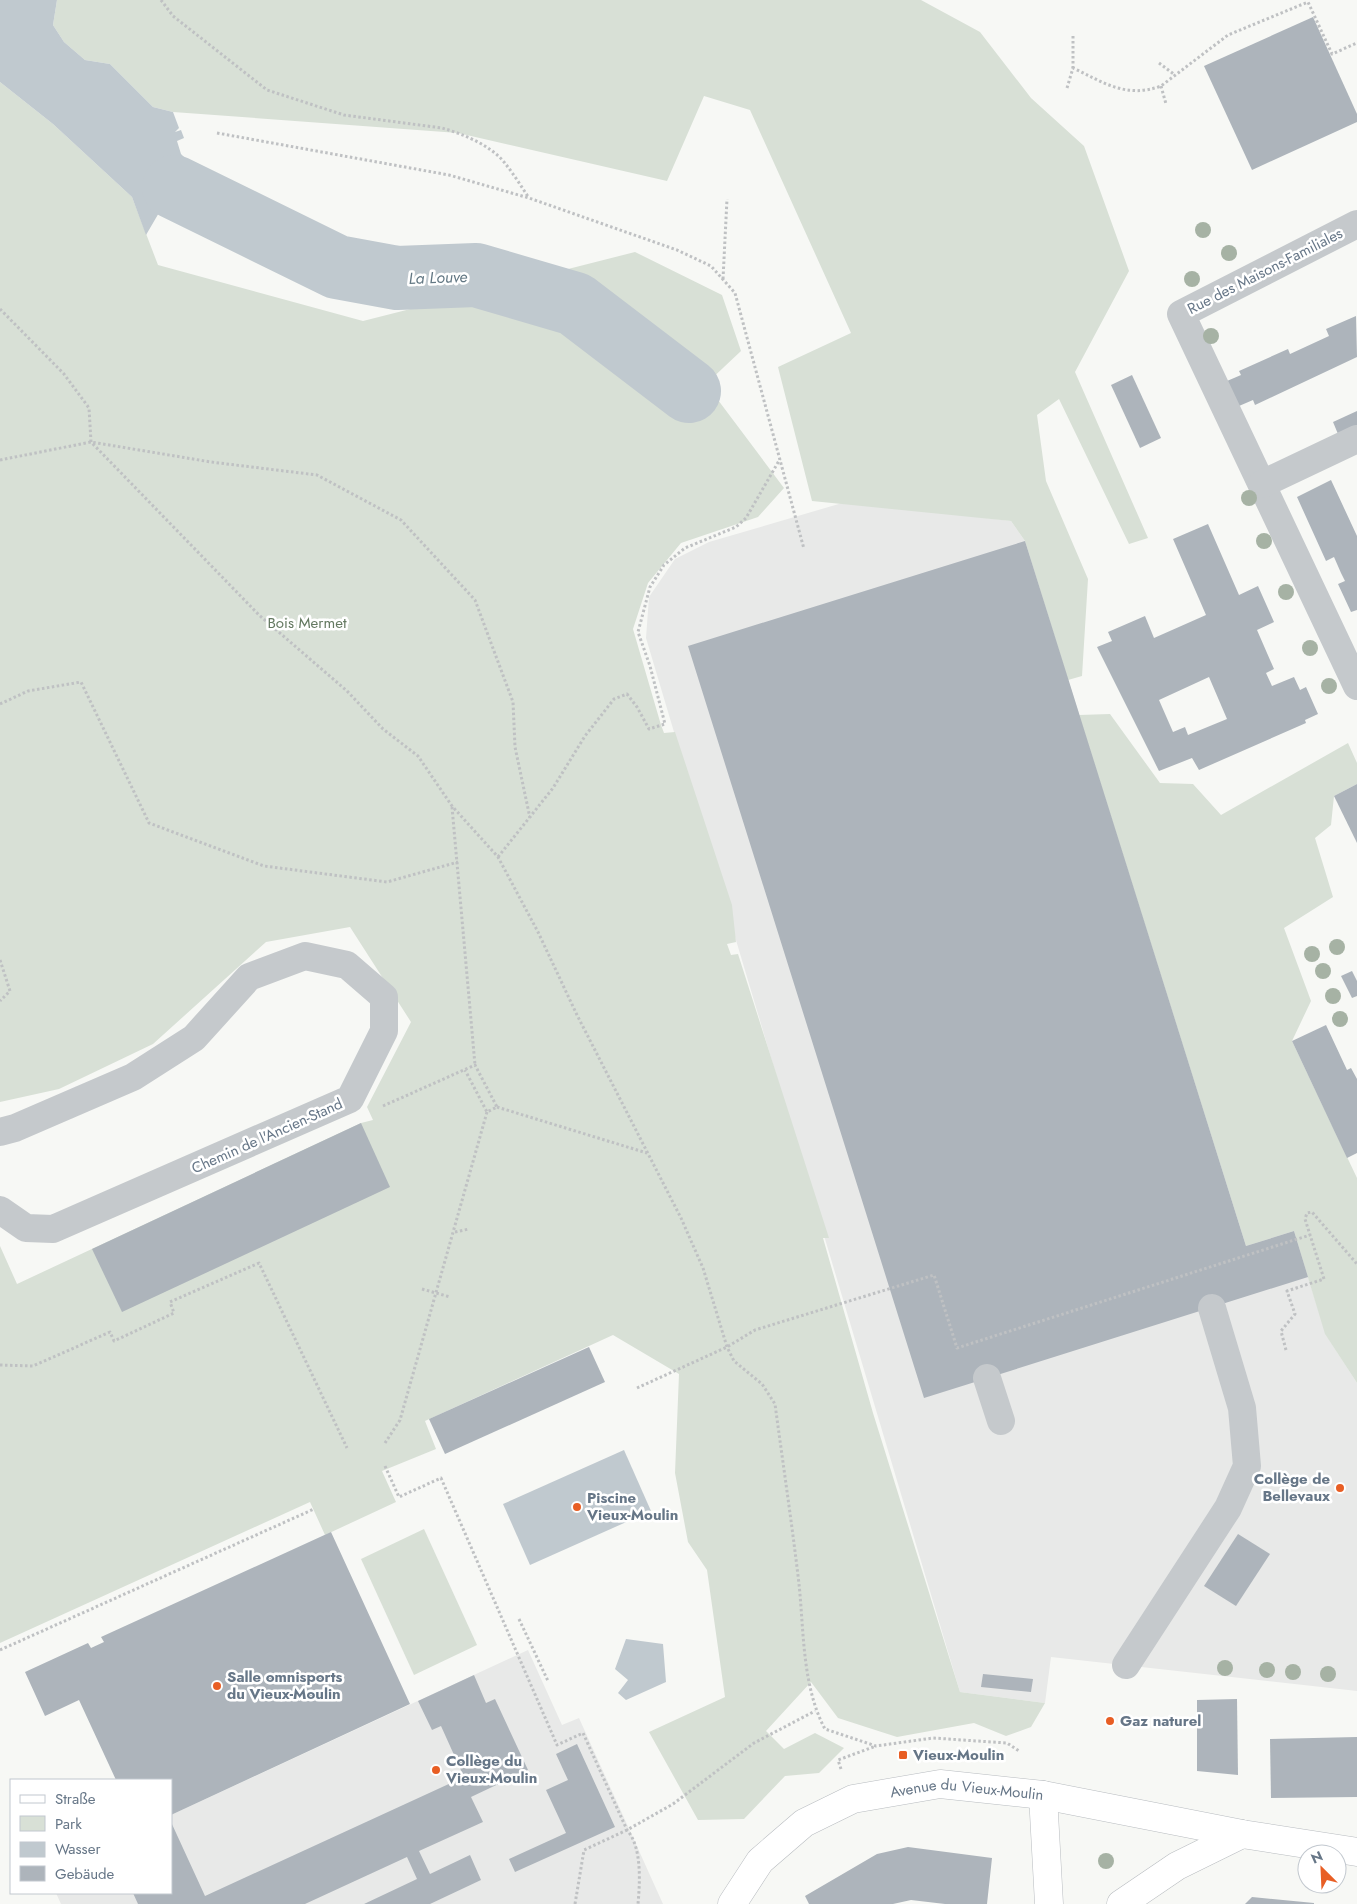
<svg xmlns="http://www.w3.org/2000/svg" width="1357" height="1904" viewBox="0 0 1357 1904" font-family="Jost,sans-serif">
	<rect width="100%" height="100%" fill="#f7f8f5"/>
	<g fill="#e8e9e8">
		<polygon points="849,501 1011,521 1025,541 1245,1246 1294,1231 1326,1335 1357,1383 1357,1691 1051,1657 1045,1703 960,1692 646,638 649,597 675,559 709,542"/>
		<polygon points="528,1650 562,1725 579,1718 663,1904 61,1904 56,1893 171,1893 171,1815"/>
	</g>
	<g fill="#d8e0d6">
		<polygon points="57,0 921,0 980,32 1031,98 1084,146 1129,271 1075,372 1148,538 1129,544 1059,399 1037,415 1046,481 1088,579 1082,676 1068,680 1025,541 1011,521 812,501 778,367 851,333 750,110 704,96 667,181 458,133 173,112 153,107 110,64 85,60 64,42 53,25"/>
		<polygon points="0,82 53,124 132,197 158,265 363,321 635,252 722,295 741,351 706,384 784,488 758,517 681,543 648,583 633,629 661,725 664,733 675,732 732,905 736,942 727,944 731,955 738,954 829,1238 823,1238 873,1413 960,1692 1045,1703 1031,1727 1006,1736 974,1723 897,1737 838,1718 811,1682 766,1731 784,1749 815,1733 844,1748 819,1773 785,1776 744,1819 698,1820 649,1732 725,1697 707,1570 688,1542 675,1473 679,1374 613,1335 425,1421 436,1449 382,1471 396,1502 325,1535 310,1502 0,1643 0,1246 17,1284 361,1123 373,1120 367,1107 411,1022 350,927 266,942 153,1044 59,1089 0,1102"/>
		<polygon points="1110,714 1160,783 1193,784 1221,815 1348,743 1357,763 1357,784 1334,796 1331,825 1315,838 1333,897 1284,928 1311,1001 1292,1041 1357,1178 1357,1383 1325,1334 1294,1231 1246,1246 1079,715"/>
		<polygon points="424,1529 477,1645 414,1675 361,1559"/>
	</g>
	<g fill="#c0c9cf">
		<polygon points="0,0 57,0 53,25 64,42 85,60 110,64 153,107 173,112 179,128 175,132 181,130 184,138 177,141 181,154 185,158 174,187 146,235 132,197 53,124 0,82"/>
		<polygon points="624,1450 651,1511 530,1565 503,1504"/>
		<polygon points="626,1639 663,1644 666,1682 626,1700 618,1693 628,1680 615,1669"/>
	</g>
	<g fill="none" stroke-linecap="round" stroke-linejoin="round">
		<polyline stroke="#c0c9cf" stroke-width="64" points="174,187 337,267 397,278 476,275 575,304 689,391"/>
	</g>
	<g fill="#adb4bb" fill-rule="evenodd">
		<polygon points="1313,17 1357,114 1357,122 1252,170 1204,66"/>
		<polygon points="1356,316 1357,357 1255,405 1253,400 1239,406 1227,381 1241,375 1239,371 1288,349 1290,354 1329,336 1326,329"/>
		<polygon points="1132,375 1161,438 1140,448 1111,385"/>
		<polygon points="1357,411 1357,425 1338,434 1333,422"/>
		<polygon points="1331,480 1357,536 1357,610 1351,612 1338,584 1345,581 1341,573 1334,557 1326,561 1297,497"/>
		<path d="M1208,524L1239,595L1258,586L1274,622L1257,630L1274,669L1266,673L1272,686L1294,677L1300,690L1306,687L1318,714L1305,720L1306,723L1199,770L1192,758L1159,771L1097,647L1112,641L1108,632L1145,616L1154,638L1206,615L1173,539ZM1209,677L1227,719L1188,735L1185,727L1173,732L1159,700Z"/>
		<polygon points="1025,541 1246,1246 1294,1231 1308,1277 924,1398 688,646"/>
		<polygon points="1357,784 1357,843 1334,796"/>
		<polygon points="1352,971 1357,981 1357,996 1352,998 1341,976"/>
		<polygon points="1326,1025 1347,1070 1351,1068 1357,1079 1357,1153 1347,1158 1292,1041"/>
		<polygon points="361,1123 390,1187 122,1312 92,1249"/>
		<polygon points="589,1347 605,1382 445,1454 429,1419"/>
		<polygon points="331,1532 410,1704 171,1815 171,1780 116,1780 79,1700 45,1716 25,1672 88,1643 91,1648 104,1642 101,1637"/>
		<polygon points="1238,1534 1270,1554 1236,1606 1204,1586"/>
		<polygon points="983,1674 1033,1679 1031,1692 981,1687"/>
		<polygon points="474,1675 486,1703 495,1699 528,1770 471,1797 483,1822 419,1851 430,1874 470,1855 481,1880 430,1904 364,1904 417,1879 407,1857 305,1904 138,1904 133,1893 171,1893 171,1822 205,1896 464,1777 441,1726 432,1730 418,1701"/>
		<polygon points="1237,1699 1238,1775 1197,1771 1197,1700"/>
		<polygon points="1357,1737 1357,1797 1271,1798 1270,1739"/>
		<polygon points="577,1744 615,1827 515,1872 509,1859 566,1833 546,1790 568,1780 556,1754"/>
		<polygon points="908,1847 992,1858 987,1904 945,1904 911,1900 893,1904 809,1904 805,1896 877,1854"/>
		<polygon points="1252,1897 1314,1903 1314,1904 1245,1904"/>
	</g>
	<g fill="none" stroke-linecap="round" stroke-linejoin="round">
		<g stroke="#b8bcc0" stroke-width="29">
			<g id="major">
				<polyline points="1043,1795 1049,1904"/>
				<path id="s1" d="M732,1904L760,1861L804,1823L853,1799L940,1784L1043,1795L1242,1834L1357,1852"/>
				<polyline points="1121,1904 1177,1866 1242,1834"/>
			</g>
		</g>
		<g stroke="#bfc1c3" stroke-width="3" stroke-dasharray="2.5 2.5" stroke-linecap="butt">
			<path d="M161,0L173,16L267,90L344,115L442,128C463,134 490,145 504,162C513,173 521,186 529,198"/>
			<polyline points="1073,36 1073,68"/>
			<polyline points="1159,63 1175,75"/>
			<polyline points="1161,86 1166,104"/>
			<path d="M1067,88L1073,68C1103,82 1126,99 1161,86L1228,35L1308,2L1332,54L1357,43"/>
			<polyline points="217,133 449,175 529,198 677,250 711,266 735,293 804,549"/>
			<polyline points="723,279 727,199"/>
			<path d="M0,309L64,374L89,408L91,442L259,615L347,691L383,729L418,756L452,806L498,857L538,932L577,1015L681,1218L703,1268L727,1347L734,1361L762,1384L775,1404C783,1464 792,1524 799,1584C804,1631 802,1686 825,1729L876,1746L933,1738L1007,1743L1019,1751"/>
			<polyline points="0,460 91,442 211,462 317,475 401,520 475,600 513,702 515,747 530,818"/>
			<polyline points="0,704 28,691 81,682 149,823 264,866 387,882 458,862"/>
			<polyline points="452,807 475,1065"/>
			<polyline points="498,857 553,788 585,736 614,699 627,694 637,707 649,729 665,724 650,666 638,632 650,587 664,565 685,548 736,527 746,518 780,459"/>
			<polyline points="0,960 10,991 0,1001"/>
			<polyline points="383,1106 475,1065 497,1107 487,1112 465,1070"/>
			<polyline points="497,1107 647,1153"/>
			<polyline points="455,1232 469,1229"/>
			<polyline points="422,1289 450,1297"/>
			<polyline points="1286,1350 1281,1331 1295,1314 1287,1291 1324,1279 1305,1219 1307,1213 1312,1212 1357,1264"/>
			<polyline points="0,1365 33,1366 110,1332 114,1341 174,1313 170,1302 259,1263 347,1448"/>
			<polyline points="637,1388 727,1347 755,1330 934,1275 957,1348 1310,1235"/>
			<polyline points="385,1443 400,1420 487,1112"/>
			<path d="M385,1466L399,1497L441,1478L557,1745L583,1733L627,1830C642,1847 640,1882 638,1904"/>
			<polyline points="519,1619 548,1681"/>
			<polyline points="0,1650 314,1509"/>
			<polyline points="841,1769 838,1760 876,1746"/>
			<polyline points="575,1904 584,1850 627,1830 673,1804 754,1743 815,1711"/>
		</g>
		<g stroke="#c5c9cc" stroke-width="28">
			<polyline points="1357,224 1181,314 1357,686"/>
			<polyline points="1262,484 1357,439"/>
			<polyline points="0,1132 15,1128 133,1077 194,1038 249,977 305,956 347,965 384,997 384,1031 350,1099 53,1229 26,1228 0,1210"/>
			<polyline points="987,1378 1001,1421"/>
			<polyline points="1126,1665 1228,1508 1247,1466 1242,1408 1212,1308"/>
		</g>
		<use href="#major" stroke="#fff" stroke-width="28"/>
	</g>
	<g fill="#a6b2a4">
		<circle cx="1203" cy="230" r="8"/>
		<circle cx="1229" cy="253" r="8"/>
		<circle cx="1192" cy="279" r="8"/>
		<circle cx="1211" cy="336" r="8"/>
		<circle cx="1249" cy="498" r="8"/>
		<circle cx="1264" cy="541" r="8"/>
		<circle cx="1286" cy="592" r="8"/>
		<circle cx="1310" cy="648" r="8"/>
		<circle cx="1329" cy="686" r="8"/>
		<circle cx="1337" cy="947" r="8"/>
		<circle cx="1312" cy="954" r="8"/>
		<circle cx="1323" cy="971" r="8"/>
		<circle cx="1333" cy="996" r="8"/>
		<circle cx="1340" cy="1019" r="8"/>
		<circle cx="1225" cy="1668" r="8"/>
		<circle cx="1267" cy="1670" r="8"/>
		<circle cx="1293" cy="1672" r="8"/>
		<circle cx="1328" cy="1674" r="8"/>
		<circle cx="1106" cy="1861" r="8"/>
	</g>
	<g fill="#e85e24" stroke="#fff" stroke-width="2">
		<circle cx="1340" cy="1488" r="5"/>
		<circle cx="577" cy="1507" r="5"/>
		<circle cx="217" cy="1686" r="5"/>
		<circle cx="1110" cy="1721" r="5"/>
		<rect x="898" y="1750" width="10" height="10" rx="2.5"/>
		<circle cx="436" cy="1770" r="5"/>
	</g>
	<g text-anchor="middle" stroke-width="5" stroke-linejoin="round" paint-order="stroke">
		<g font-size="15" fill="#667687" stroke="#fff">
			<text transform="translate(1265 271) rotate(-27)" y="5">Rue des Maisons-Familiales</text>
			<text transform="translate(267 1136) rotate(-24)" y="5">Chemin de l'Ancien-Stand</text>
			<text dy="5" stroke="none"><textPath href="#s1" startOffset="279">Avenue du Vieux-Moulin</textPath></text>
		</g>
		<g font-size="15" fill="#647961" stroke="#fff">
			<text x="307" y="628">Bois Mermet</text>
		</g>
		<g font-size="15" font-weight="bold" fill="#667687" stroke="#fff" text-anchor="start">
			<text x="1330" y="1484" text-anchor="end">Collège de<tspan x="1330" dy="17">Bellevaux</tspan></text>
			<text x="587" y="1503">Piscine<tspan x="587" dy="17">Vieux-Moulin</tspan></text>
			<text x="227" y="1682">Salle omnisports<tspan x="227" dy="17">du Vieux-Moulin</tspan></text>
			<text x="1120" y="1726">Gaz naturel</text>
			<text x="913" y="1760">Vieux-Moulin</text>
			<text x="446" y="1766">Collège du<tspan x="446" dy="17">Vieux-Moulin</tspan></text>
		</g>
		<g font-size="16" font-style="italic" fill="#627783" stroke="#fff">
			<text transform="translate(438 277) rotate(-2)" y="6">La Louve</text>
		</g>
	</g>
	<rect x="10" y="1779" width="162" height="115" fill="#ffffff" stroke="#c2c8cf"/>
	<rect x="20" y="1795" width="25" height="8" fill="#ffffff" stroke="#c2c8cf"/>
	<text x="55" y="1804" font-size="15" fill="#667687">Straße</text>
	<rect x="20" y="1816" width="25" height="15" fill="#d8e0d6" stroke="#c2c8cf"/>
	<text x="55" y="1829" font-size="15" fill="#667687">Park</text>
	<rect x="20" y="1842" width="25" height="15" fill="#c0c9cf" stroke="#c2c8cf"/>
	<text x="55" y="1854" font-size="15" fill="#667687">Wasser</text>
	<rect x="20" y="1866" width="25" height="15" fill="#adb4bb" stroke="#c2c8cf"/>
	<text x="55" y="1879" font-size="15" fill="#667687">Gebäude</text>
	<g transform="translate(1322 1869) rotate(336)"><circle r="24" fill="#ffffff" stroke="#c2c8cf"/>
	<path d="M0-4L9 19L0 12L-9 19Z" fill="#e85e24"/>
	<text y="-8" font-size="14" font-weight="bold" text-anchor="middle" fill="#667687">N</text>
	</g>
</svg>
